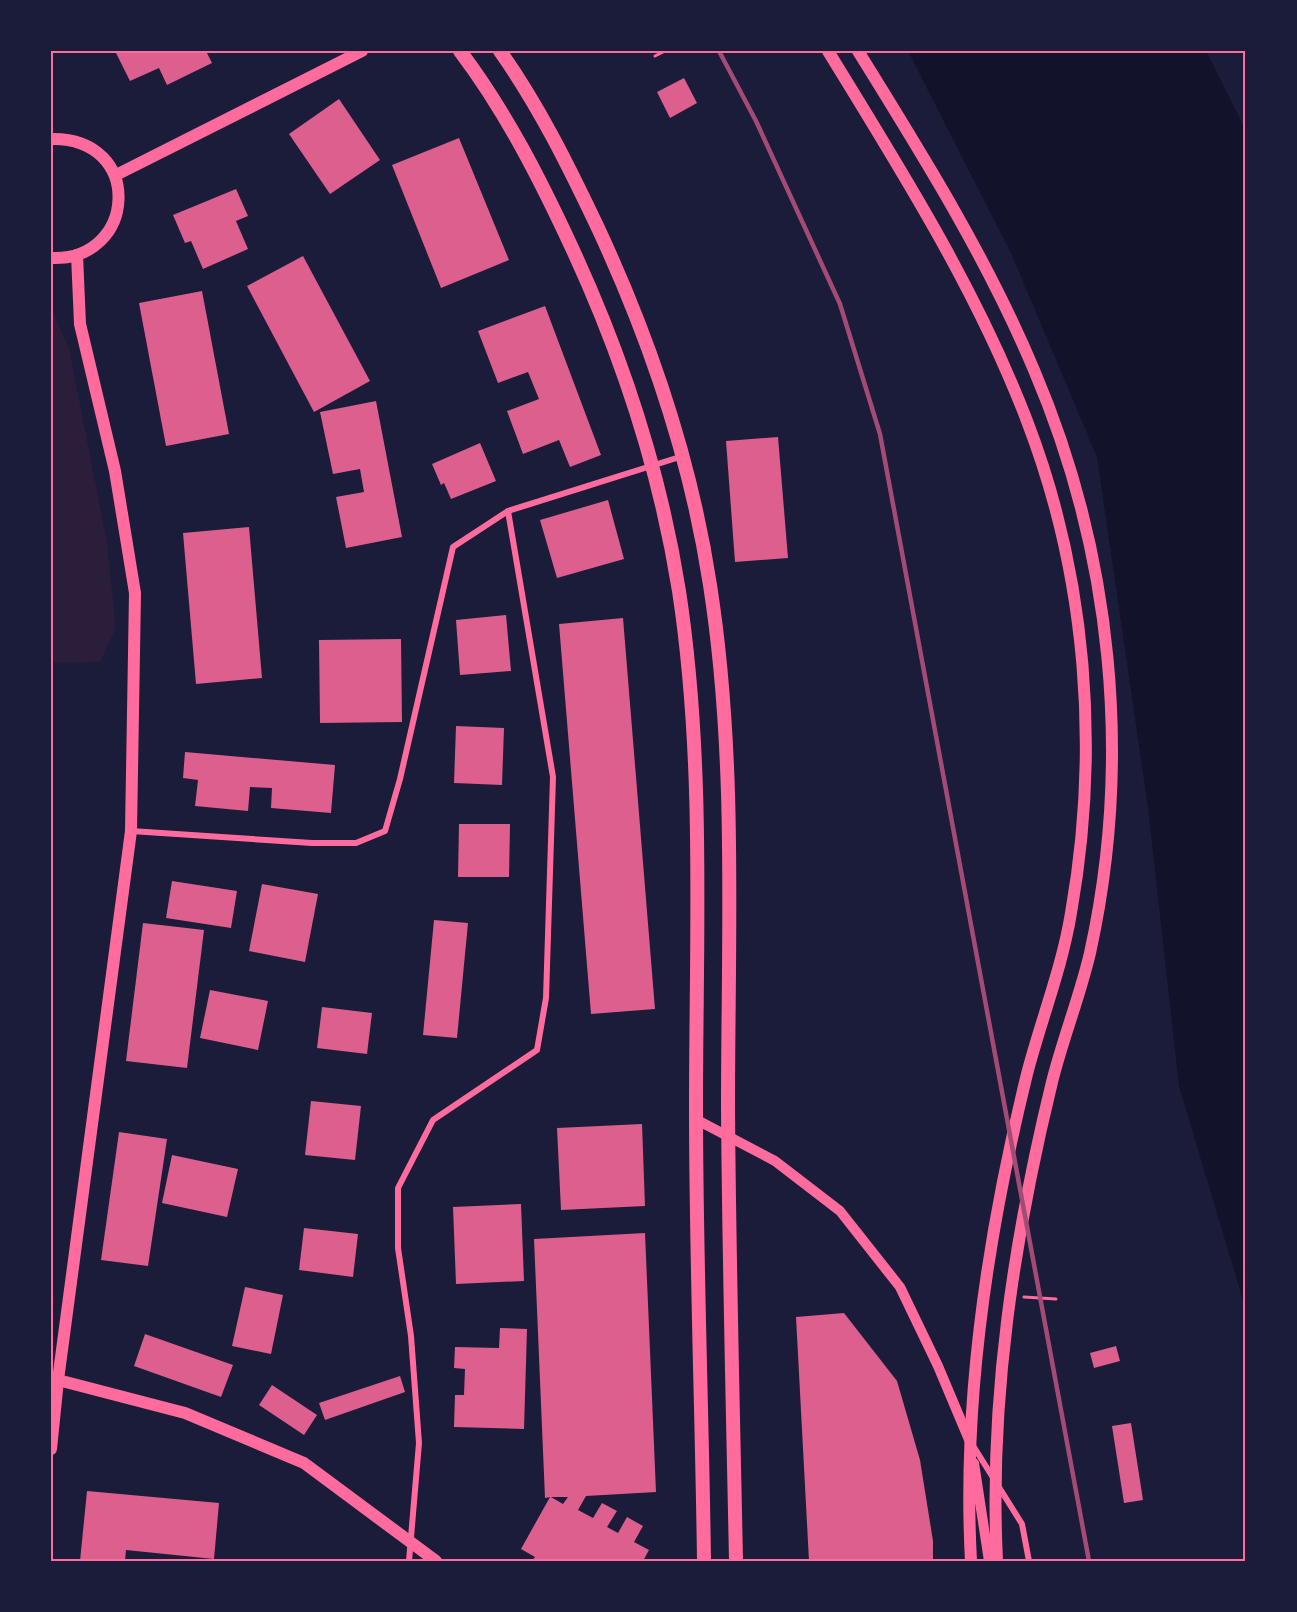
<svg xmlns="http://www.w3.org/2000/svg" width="1297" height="1612" viewBox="0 0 1297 1612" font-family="'Nunito Sans',sans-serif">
	<rect width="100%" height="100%" fill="#1b1b3a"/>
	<polygon fill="#2a1e3b" points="51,308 69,348 107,542 116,628 100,662 51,663"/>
	<polygon fill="#12122b" points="908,51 1206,51 1246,131 1246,1310 1179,1086 1148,807 1097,457 1011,253"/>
	<g fill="#dd5f8e" fill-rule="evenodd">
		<polygon points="115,51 206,51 212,63 167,85 159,68 130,81"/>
		<polygon points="684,78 697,103 670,118 657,92"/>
		<polygon points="339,99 380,160 330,194 289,134"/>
		<polygon points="459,138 509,260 441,288 392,165"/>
		<polygon points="236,189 248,216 236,221 248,249 203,269 191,241 185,243 173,215"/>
		<polygon points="303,256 370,381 314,412 247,286"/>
		<polygon points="202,291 229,434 166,446 139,303"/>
		<polygon points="545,306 601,455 570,467 559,440 523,454 507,411 539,399 528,372 498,383 478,331"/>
		<polygon points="376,401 402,537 346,548 336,497 364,492 360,469 333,474 320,412"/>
		<polygon points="778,437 788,558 735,562 726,441"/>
		<polygon points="480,443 496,481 451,499 444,483 441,485 432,464"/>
		<polygon points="608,500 624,559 557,578 540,520"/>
		<polygon points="249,527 262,678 196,684 183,533"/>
		<polygon points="506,615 511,671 460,675 456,620"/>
		<polygon points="623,618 655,1009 591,1014 559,624"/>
		<polygon points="401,639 402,722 320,723 319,640"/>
		<polygon points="456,726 504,728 502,785 454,783"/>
		<polygon points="185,752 335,765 331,813 271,808 272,788 250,787 248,811 195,806 198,780 183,778"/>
		<polygon points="459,824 510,824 509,877 458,877"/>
		<polygon points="172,881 237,891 231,928 166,918"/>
		<polygon points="262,884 318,894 305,962 249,951"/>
		<polygon points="434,920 468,923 457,1038 423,1035"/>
		<polygon points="143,923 204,930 187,1068 126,1061"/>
		<polygon points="210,990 268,1001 258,1050 200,1038"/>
		<polygon points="322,1007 372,1013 367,1054 317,1048"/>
		<polygon points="311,1101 361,1106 355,1160 305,1155"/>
		<polygon points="642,1124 645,1206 561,1210 557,1128"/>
		<polygon points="119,1132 167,1139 148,1266 101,1260"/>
		<polygon points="172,1155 238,1169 227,1217 162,1203"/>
		<polygon points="521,1204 524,1281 456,1284 453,1207"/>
		<polygon points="304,1228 358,1234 353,1277 299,1270"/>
		<path d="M645,1233L656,1492L586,1496L578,1510L593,1518L602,1503L617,1511L607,1527L618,1533L627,1517L643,1526L634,1542L649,1550L643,1561H532L535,1557L521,1549L550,1497L545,1498L534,1239ZM551,1497H568L563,1504Z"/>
		<polygon points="245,1287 283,1295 271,1354 232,1346"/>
		<polygon points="844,1313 897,1381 920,1460 933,1541 933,1561 809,1561 796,1317"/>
		<polygon points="500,1328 527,1329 524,1429 454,1427 455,1395 464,1395 465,1369 454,1368 455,1347 499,1348"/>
		<polygon points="145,1334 233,1365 221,1397 134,1366"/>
		<polygon points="1116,1346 1120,1361 1094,1368 1090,1353"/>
		<polygon points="400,1376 405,1392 325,1420 319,1403"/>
		<polygon points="272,1385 317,1415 304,1435 259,1405"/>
		<polygon points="1131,1423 1143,1500 1124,1503 1112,1426"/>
		<polygon points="87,1491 219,1503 214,1559 126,1550 125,1561 80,1561"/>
	</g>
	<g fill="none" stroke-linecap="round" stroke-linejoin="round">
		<g stroke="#ff6b9d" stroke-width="3">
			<polyline points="655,56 665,51"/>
			<polyline points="1024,1297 1056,1299"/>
		</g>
		<g stroke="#ff6b9d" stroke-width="6">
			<polyline points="131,831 312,843 356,843 385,831 400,779 453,547 508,511 683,456"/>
			<polyline points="972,1444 1022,1524 1029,1561"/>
			<polyline points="409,1561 419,1443 411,1336 398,1248 398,1188 433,1120 537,1050 546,998 553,777 508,511"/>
		</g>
		<g stroke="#ff6b9d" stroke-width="10">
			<polyline points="697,1120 775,1161 840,1211 900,1287 938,1366 970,1442"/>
			<polyline points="974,1463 989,1561"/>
		</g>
		<g stroke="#ff6b9d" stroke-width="12">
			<path d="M828,51C901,170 977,290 1027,421C1087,577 1100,749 1071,913C1062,968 1041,1020 1027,1074C988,1232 962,1398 971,1561"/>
			<path d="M858,51C922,154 987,258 1034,370C1112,553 1133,758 1090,953C1080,996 1063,1038 1052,1082C1014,1238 989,1400 997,1561"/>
			<path d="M51,139C145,137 137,262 51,258"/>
			<polyline points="116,175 362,51"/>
			<polyline points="77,255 80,324 115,471 135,593 131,831 58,1380 185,1413 304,1463 436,1561"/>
		</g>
		<polyline stroke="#ff6b9d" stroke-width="12" points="51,1379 58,1380 51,1449"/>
		<g stroke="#ff6b9d" stroke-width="14">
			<path d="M460,51C506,112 540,179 572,248C623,358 660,471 679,591C705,762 696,935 696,1107C696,1258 702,1410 704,1561"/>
			<path d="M500,51C539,106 569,167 598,228C651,342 691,460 710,585C737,758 728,933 728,1108C729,1259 733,1410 736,1561"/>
		</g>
		<polyline stroke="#a44b75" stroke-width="4.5" points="719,51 756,121 840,304 880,434 1089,1561"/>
	</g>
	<rect width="1297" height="1612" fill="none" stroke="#1b1b3a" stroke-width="105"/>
	<rect x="52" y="52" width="1192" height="1508" fill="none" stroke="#ff6b9d" stroke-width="2"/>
</svg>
